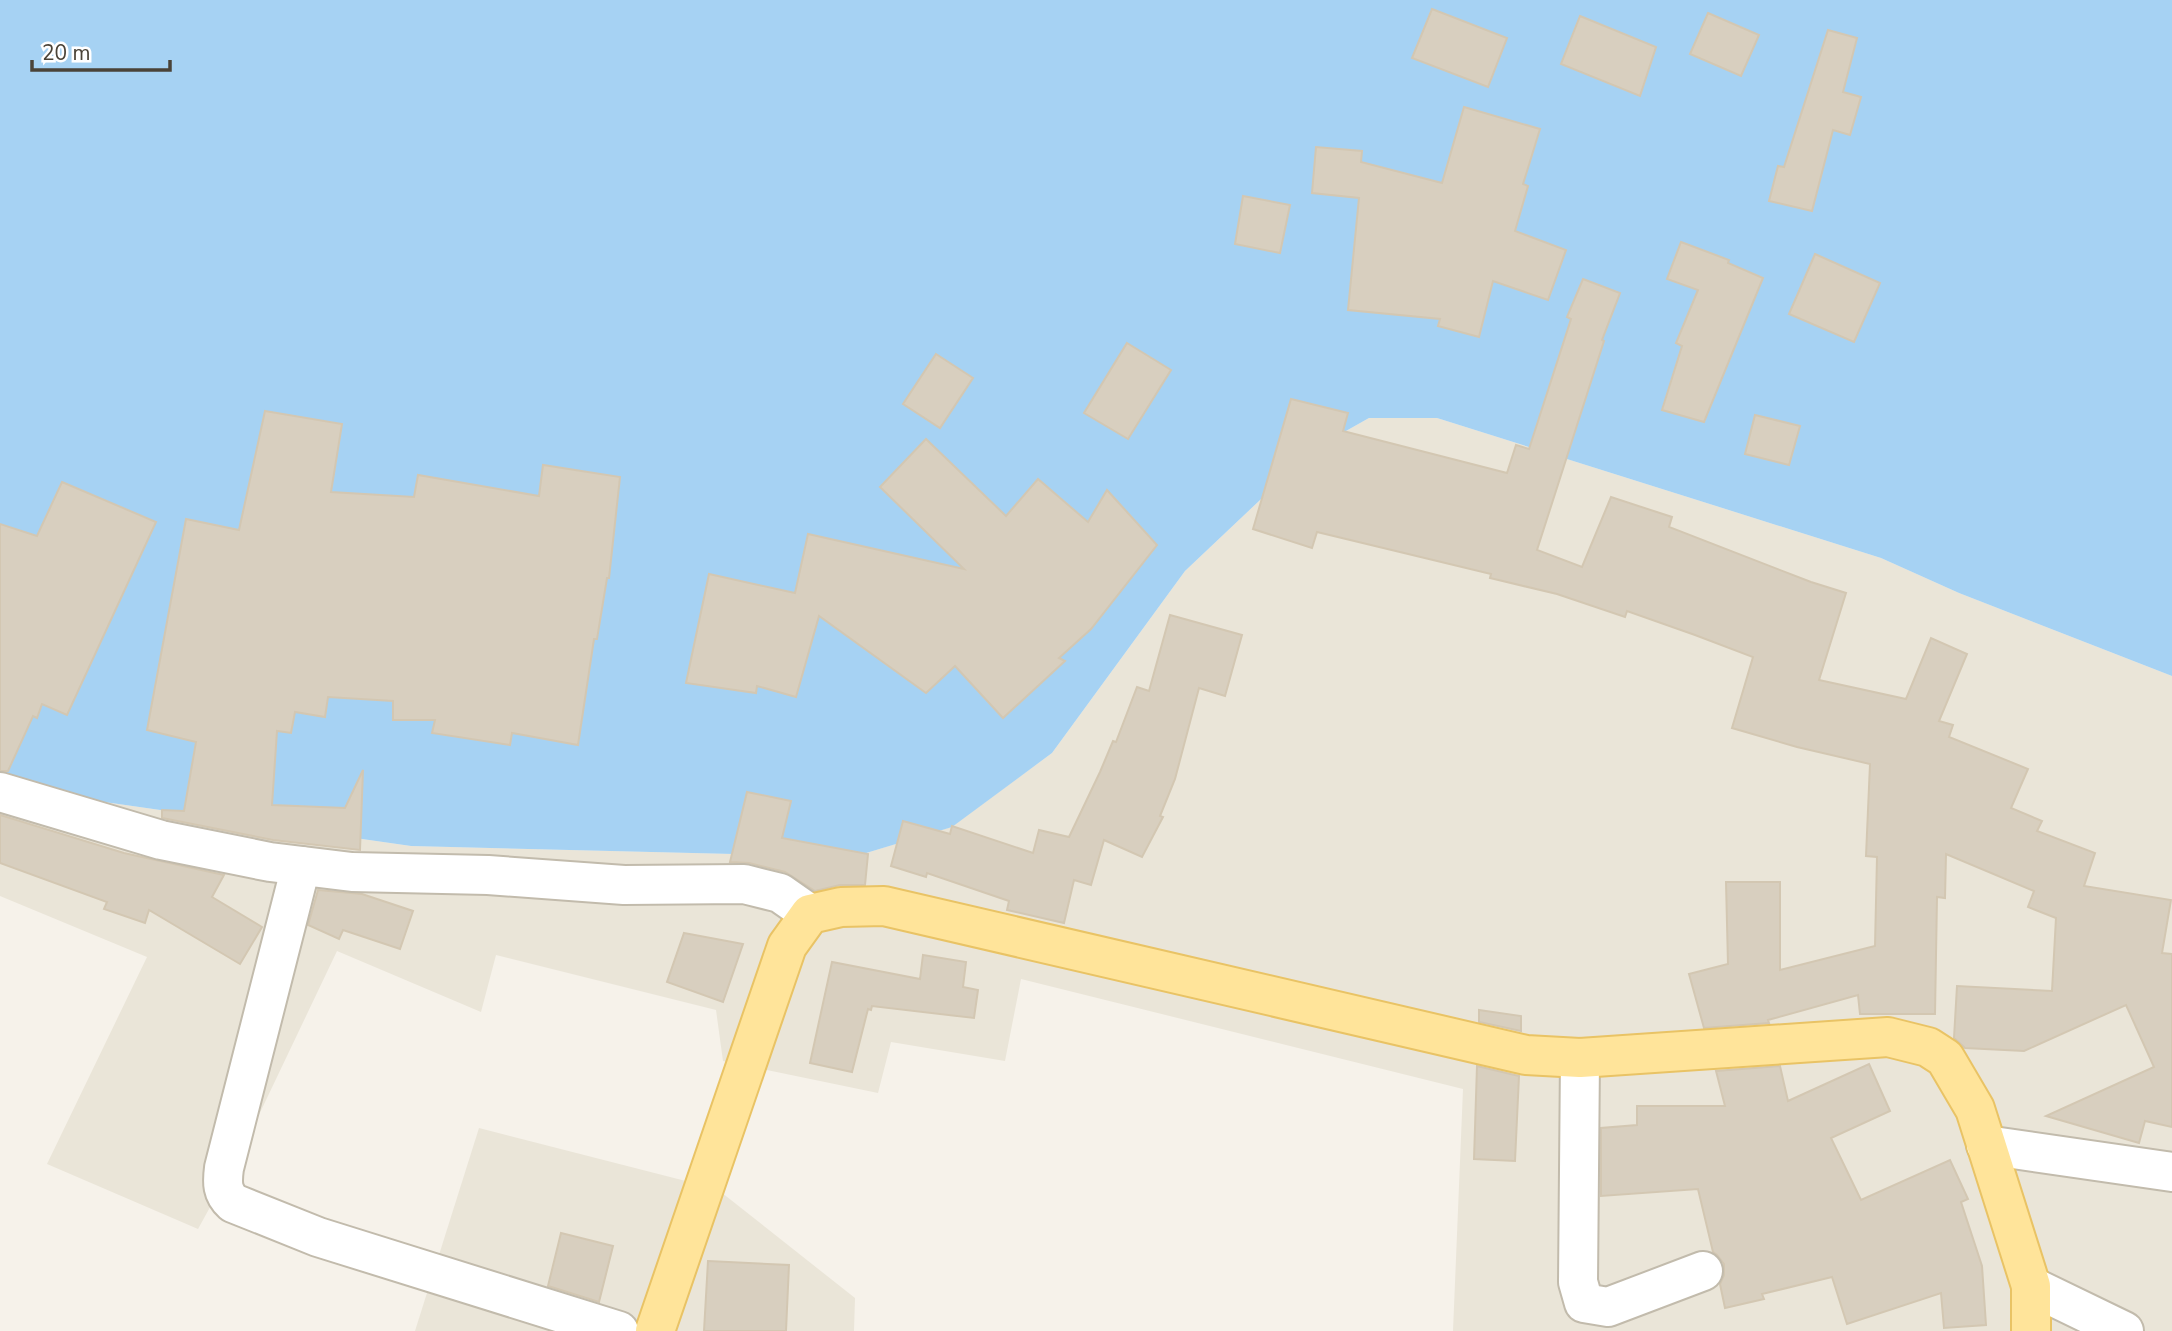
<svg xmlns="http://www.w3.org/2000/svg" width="2172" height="1331" viewBox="0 0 2172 1331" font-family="'Nunito Sans',sans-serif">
	<rect width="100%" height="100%" fill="#f6f2ea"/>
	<g fill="#eae5d8">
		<polygon points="1369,418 1437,418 1881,558 1959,593 2172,676 2172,1331 1453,1331 1463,1089 1021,979 1005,1061 891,1042 878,1093 723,1061 716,1010 496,955 481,1012 337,951 247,1140 198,1229 47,1164 147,957 0,896 0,787 411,846 853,857 951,827 1052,753 1185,571 1314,449"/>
		<polygon points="479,1128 717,1189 855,1298 854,1331 415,1331"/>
	</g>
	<polygon fill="#a6d2f3" points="0,0 2172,0 2172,676 1959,593 1881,558 1437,418 1369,418 1314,449 1185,571 1052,753 952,827 853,857 411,846 0,787"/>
	<g fill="#d8cfbf" stroke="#d3c7b2" stroke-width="2">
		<polygon points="1432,9 1507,38 1488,87 1412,58"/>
		<polygon points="1708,13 1759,35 1741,76 1690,54"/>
		<polygon points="1580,16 1656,47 1640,96 1561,64"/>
		<polygon points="1828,30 1857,38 1843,92 1861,97 1850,135 1833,130 1812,211 1769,201 1778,166 1784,167"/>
		<polygon points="1464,107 1540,129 1523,184 1528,186 1515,231 1566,250 1548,300 1493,281 1479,337 1438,326 1440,319 1348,310 1359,198 1312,193 1316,147 1362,151 1361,162 1442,183"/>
		<polygon points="1243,196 1290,205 1280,253 1235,244"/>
		<polygon points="1681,242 1729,260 1728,263 1763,278 1704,422 1662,410 1682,346 1676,343 1698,290 1667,279"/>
		<polygon points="1815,254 1880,283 1854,342 1789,314"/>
		<polygon points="1583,279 1620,293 1602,340 1604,341 1537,550 1582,567 1611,497 1672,517 1669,527 1811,582 1846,593 1819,680 1906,699 1931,638 1967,654 1939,721 1953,725 1949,737 2028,769 2011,808 2042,821 2037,831 2095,853 2084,886 2171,900 2162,953 2172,954 2172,1127 2145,1121 2139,1143 2046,1116 2154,1067 2126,1005 2024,1051 1965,1048 1954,1038 1957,986 2052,991 2056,918 2028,907 2034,891 1946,854 1945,898 1937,897 1935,1014 1860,1014 1858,995 1768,1020 1769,1023 1704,1028 1689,974 1728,964 1726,882 1780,882 1780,970 1875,946 1877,857 1866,856 1870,764 1797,747 1732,728 1753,657 1695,635 1627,611 1625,617 1557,594 1490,578 1491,574 1317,532 1312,548 1253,529 1291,399 1348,413 1343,431 1507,473 1516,445 1529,449 1571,319 1567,317"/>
		<polygon points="1127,343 1171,370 1128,439 1084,413"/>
		<polygon points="936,354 973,378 940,428 903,404"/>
		<polygon points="265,411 342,424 331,492 414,497 418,475 539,496 543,465 620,477 609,578 607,578 597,639 594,639 578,745 512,733 510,745 432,733 435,720 393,720 393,701 328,697 325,717 295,712 291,733 277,731 272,805 345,808 363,770 360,850 273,840 162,818 162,810 184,811 196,742 147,730 186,519 239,530"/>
		<polygon points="1755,415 1800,426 1789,465 1745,454"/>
		<polygon points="926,439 1006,516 1038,479 1088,522 1107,490 1157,545 1091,629 1059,658 1065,661 1003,718 955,666 926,693 819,616 796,697 757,686 756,693 686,683 709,574 795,593 808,534 964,569 880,487"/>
		<polygon points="62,482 156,522 67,715 42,704 37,718 33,716 8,771 0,771 0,524 37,536"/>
		<polygon points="1170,615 1242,635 1225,696 1199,688 1175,779 1160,816 1163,817 1142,857 1104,840 1091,885 1074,880 1064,923 1007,910 1009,901 927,873 926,877 891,866 903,821 950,834 952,826 1033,853 1039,830 1069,837 1100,772 1113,741 1116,742 1137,687 1149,691"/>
		<polygon points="747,792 791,801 782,838 868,854 865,885 840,885 815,891 785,872 749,863 730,862"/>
		<polygon points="0,815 124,853 224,875 212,897 262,927 240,964 149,910 145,923 104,909 107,902 0,863"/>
		<polygon points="318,890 362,894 413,911 400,949 343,930 339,939 308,925"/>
		<polygon points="684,933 743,944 723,1002 667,982"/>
		<polygon points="923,955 966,962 963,987 978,990 974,1018 872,1006 871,1010 868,1009 852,1072 810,1063 832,962 920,979"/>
		<polygon points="1479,1010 1521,1016 1521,1031 1479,1022"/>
		<polygon points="1869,1064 1890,1111 1831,1138 1861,1200 1950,1160 1968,1199 1961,1202 1982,1266 1986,1325 1944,1328 1941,1293 1847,1324 1832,1277 1762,1294 1764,1299 1725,1308 1720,1284 1724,1275 1724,1264 1717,1255 1713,1252 1698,1189 1601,1196 1601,1128 1637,1125 1637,1106 1725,1106 1716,1071 1780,1066 1788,1101"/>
		<polygon points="1477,1066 1519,1076 1515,1161 1474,1159"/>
		<polygon points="561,1233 613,1246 599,1302 548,1286"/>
		<polygon points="708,1261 789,1265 786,1331 704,1331"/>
	</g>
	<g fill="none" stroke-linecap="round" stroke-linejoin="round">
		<g stroke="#c2bbac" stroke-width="42">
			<g id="minor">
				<polyline points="0,792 161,840 270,862 352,872 488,875 624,885 744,884 780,893 810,914"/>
				<path d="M301,866L224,1168C222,1183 222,1193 233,1203L318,1237L619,1331"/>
				<polyline points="1580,1058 1578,1282 1584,1303 1608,1307 1703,1271"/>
				<polyline points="1986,1145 2172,1172"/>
				<polyline points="2031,1286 2124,1331"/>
			</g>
		</g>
		<g stroke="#e9c365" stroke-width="42">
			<polyline id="major" points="655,1331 787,946 810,914 841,907 884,906 1526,1055 1580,1058 1888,1037 1928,1047 1945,1058 1975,1109 2031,1286 2031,1331"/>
		</g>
		<use href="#minor" stroke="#fff" stroke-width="38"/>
		<use href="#major" stroke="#ffe49a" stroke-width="38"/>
	</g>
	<path d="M32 60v10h138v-10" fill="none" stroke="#4a4338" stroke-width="3.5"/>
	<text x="42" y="60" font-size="21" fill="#4a4338" stroke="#ffffff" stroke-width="5" paint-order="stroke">20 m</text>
</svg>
